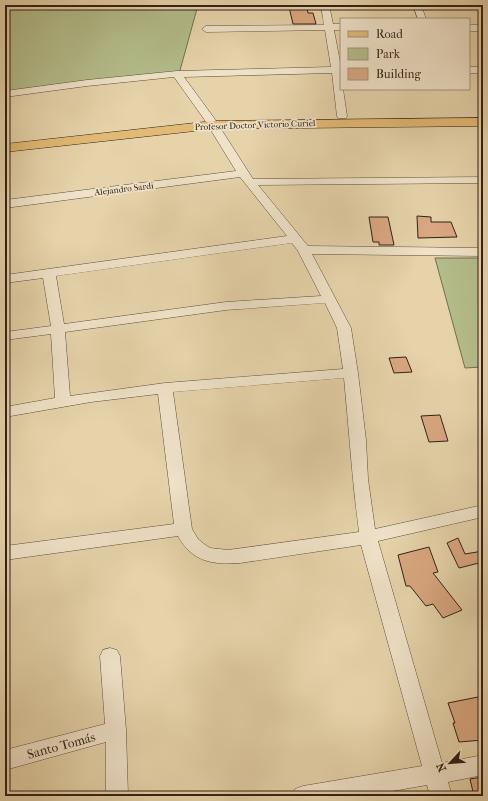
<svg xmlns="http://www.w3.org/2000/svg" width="488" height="801" viewBox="0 0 488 801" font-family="'IM FELL French Canon',serif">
	<rect width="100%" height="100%" fill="#e6d3aa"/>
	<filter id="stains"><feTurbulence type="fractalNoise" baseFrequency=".005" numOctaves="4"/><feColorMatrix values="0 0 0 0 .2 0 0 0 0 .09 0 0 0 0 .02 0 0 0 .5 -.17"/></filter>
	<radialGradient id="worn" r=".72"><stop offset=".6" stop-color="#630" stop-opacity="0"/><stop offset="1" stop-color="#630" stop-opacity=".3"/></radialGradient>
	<g fill="#b3bc8a" stroke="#726e50">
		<polygon points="5,5 198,5 179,74 5,93"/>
		<polygon points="435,258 483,258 483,367 465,368"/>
	</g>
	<g fill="#daa882" stroke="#322016">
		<polygon points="289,7 307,7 308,13 313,13 316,24 293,24"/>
		<polygon points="417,216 431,217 431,222 451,222 457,237 418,238"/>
		<polygon points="369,217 388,217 394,245 379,245 379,242 373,242"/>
		<polygon points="406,357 412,372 394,373 389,358"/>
		<polygon points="440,415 448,441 429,442 421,416"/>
		<polygon points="458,538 465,554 483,551 483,562 459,568 447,543"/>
		<polygon points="429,547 438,572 433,573 462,610 443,618 433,604 426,606 410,586 406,586 398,555"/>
		<polygon points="483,696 483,740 459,742 453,723 455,723 448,703"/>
		<polygon points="483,777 483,796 474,796 470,779"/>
	</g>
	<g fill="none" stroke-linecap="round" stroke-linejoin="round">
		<g stroke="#5f4d3b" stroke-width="1">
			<g id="minor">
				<path d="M321,5H329L333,24H341V30H334L341,67V89H343L347,116L346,118H338L337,116L332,73L184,77L214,118L253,179L483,177V183L258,185L308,246L483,248V256L312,254L351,328L358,373L366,440L368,479L375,529L483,505V517L378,541L442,763L483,755V775L448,782L452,796H430L427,785L364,796H292L295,789L303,786L422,766L361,545L240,563C213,565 192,562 178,536L5,560V546L174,524L158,394L91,402L5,417V407L55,398L51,334L5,340V332L51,326L43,278L5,283V275L287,236L240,177L5,208V200L236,171L204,119L174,77L87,86L5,97V91L87,80L177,71L331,67L325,30L206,32L202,29L206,26L324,25ZM292,243L298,251L321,296L226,302L64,324L56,276ZM325,303L337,328L343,369L165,383L70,396L65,332L226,310ZM344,378C349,429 352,481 359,532L228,550L210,548L204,544L198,539L192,529L173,392Z"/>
				<polygon points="413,5 421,5 426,19 418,19"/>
				<rect x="469" y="25" width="14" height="6"/>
				<rect x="469" y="67" width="14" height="6"/>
				<polygon points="110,648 117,650 120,656 126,730 128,796 106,796 106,742 5,770 5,750 105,724 100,656 103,650"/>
			</g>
		</g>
		<g stroke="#322016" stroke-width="1">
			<polygon id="major" points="483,118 483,126 213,129 5,152 5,144 213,121"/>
		</g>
		<use href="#minor" fill="#efe2c8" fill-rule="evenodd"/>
		<use href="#major" fill="#e3ba75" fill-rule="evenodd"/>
	</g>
	<g text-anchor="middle" stroke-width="3.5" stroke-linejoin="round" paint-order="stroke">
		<g font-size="9" fill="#322016" stroke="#efe2c8">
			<text transform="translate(255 125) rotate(-2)" y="3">Profesor Doctor Victorio Curiel</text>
			<text transform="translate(124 189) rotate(-7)" y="3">Alejandro Sardi</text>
		</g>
		<g font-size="13" fill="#322016" stroke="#efe2c8">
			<text transform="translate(61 745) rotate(-15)" y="5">Santo Tomás</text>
		</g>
	</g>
	<rect width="488" height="801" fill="none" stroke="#e6d3aa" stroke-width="20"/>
	<rect x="6" y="6" width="476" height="789" fill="none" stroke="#322016" stroke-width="2"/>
	<rect x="10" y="10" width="468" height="781" fill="none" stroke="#322016"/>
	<rect x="340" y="18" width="130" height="72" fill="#efe2c8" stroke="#a39481"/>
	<rect x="348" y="31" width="20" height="6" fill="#e3ba75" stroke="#a39481"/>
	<text x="376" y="38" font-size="12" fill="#322016">Road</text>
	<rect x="348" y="48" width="20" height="12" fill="#b3bc8a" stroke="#a39481"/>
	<text x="376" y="58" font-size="12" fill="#322016">Park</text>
	<rect x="348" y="68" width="20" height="12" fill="#daa882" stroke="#a39481"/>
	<text x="376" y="78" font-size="12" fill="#322016">Building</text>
	<g transform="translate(450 763) rotate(244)" stroke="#efe2c8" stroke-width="3" paint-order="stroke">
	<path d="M0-3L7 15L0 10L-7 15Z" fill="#322016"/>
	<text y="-6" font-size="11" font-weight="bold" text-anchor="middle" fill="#322016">N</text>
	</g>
	<rect width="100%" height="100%" filter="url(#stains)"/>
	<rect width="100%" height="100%" fill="url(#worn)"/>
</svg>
